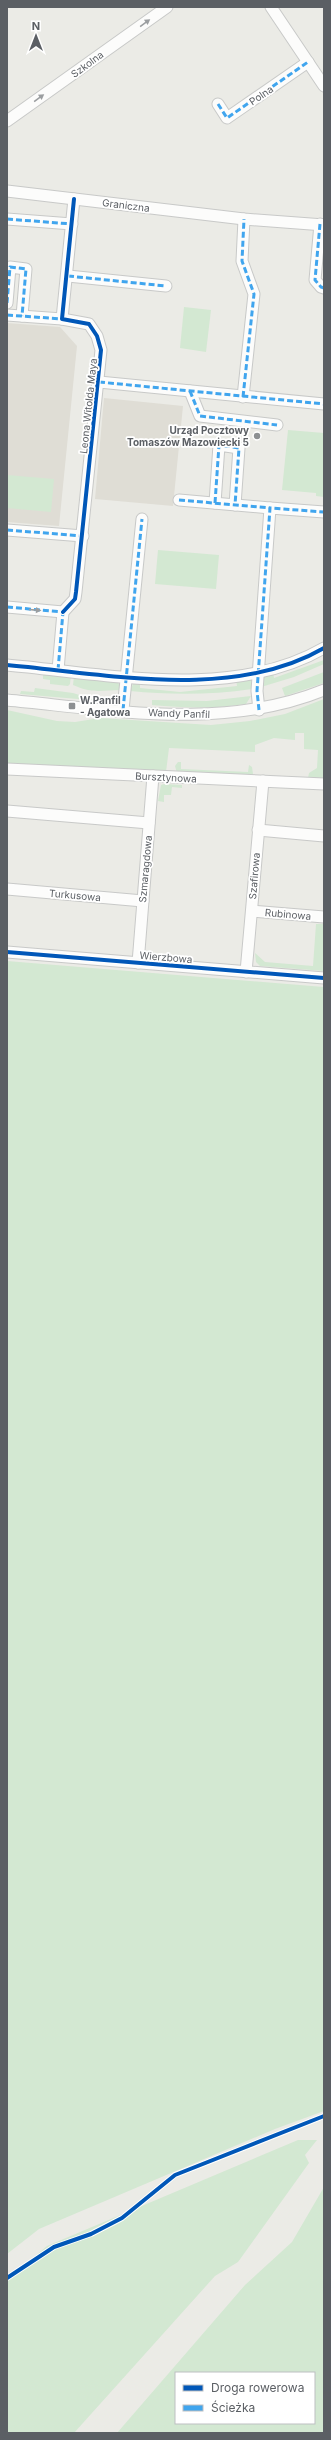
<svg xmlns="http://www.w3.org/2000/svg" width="331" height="2440" viewBox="0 0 331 2440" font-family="Inter,sans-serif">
	<rect width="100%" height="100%" fill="#ebebe6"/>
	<g fill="#dfddd5">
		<polygon points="7,323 60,327 77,346 59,526 7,522"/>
		<polygon points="104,398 183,406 173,506 95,499"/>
	</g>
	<g fill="#d3e8d2" fill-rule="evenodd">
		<polygon points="184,307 211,310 206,352 180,348"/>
		<polygon points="288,430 324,433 324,497 316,496 316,493 282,490"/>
		<polygon points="7,475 54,479 51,512 7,508"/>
		<polygon points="158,550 219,555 216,589 155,584"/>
		<polygon points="324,660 324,664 294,677 261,687 263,676 273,672 274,678"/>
		<polygon points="324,672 324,683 285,696 282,688"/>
		<polygon points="43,673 71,675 70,684 68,686 50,684 50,680 43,679"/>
		<path d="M74,676L118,682L121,690C101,690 93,694 73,685Z"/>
		<path d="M251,678L252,689C211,695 171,695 130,691L133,684L140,682V688L180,692L237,686L236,679Z"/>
		<polygon points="35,688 73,693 92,699 119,697 112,702 20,694 21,691 34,692"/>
		<path d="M251,696L246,704C214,709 184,708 152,705V700L207,701Z"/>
		<polygon points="324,699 324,780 308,778 309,773 317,768 318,750 304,749 304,733 295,733 295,740 274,738 255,745 255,752 169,748 166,772 7,767 7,710 57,721 75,722 100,718 211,725 250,721 285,714"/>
		<polygon points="178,762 181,762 181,769 248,772 249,765 252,767 253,774 252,776 177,773 175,766"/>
		<polygon points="161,785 164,784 182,785 182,788 172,787 171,795 164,795 164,802 158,801"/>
		<polygon points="316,924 324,924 324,971 260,966 256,962 255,953 265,962 313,966"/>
		<polygon points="7,961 324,987 324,2111 275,2129 39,2229 7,2254"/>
		<polygon points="298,2140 317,2140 305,2155 309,2163 238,2262 215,2276 74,2433 7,2433 7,2280 47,2246"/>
		<path d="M324,2187V2433H117L245,2285L292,2242ZM176,2373H314V2423H176Z"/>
	</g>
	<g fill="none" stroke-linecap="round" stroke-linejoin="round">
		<g stroke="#c8c9c8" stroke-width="13">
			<g id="minor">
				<polyline points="271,7 324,86"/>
				<polyline points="218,104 227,118 308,62"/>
				<polyline points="7,121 167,7"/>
				<polyline points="7,191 244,219 324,225"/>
				<polyline points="7,219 72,224"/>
				<polyline points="320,224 315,280 321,287 324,288"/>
				<polyline points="68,276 166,286"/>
				<polyline points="7,303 10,267 26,269 22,316"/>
				<polyline points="7,315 62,319"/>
				<polyline points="99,382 324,404"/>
				<polyline points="190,391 200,416 277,425"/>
				<polyline points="243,397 254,294 242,261 244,219"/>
				<polyline points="179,500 270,508"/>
				<polyline points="215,503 219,445 239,448 235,505"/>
				<polyline points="7,530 83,536"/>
				<polyline points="7,607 63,612"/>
				<polyline points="63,612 75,599 76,592 101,350 97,336 89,324 62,319 74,199"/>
				<path d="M7,665C107,674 233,701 324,648"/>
				<polyline points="58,670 63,612"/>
				<path d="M7,700C113,710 223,731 324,690"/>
				<polyline points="123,710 142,519"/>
				<polyline points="259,710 257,691 270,508 324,512"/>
				<polyline points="7,769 324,784"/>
				<polyline points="7,811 149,823"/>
				<polyline points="258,830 324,836"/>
				<polyline points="7,889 143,901"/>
				<polyline points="252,911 324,917"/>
				<polyline points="7,952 324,978"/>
				<polyline points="138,963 153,776"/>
				<polyline points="246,972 263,781"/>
			</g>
		</g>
		<use href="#minor" stroke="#fcfcfb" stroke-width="11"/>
		<g stroke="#40a5ee" stroke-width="3" stroke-dasharray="6 3" stroke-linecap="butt">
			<polyline points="218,104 227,118 308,62"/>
			<polyline points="7,219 72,224"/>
			<polyline points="320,224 315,280 321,287 324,288"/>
			<polyline points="68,276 166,286"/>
			<polyline points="7,303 10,267 26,269 22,316"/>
			<polyline points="7,315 62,319"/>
			<polyline points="99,382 324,404"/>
			<polyline points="190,391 200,416 277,425"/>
			<polyline points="243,397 254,294 242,261 244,219"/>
			<polyline points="179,500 270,508"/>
			<polyline points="215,503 219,445 239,448 235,505"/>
			<polyline points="7,530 83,536"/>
			<polyline points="7,607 63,612"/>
			<polyline points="58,670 63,612"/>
			<polyline points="123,710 142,519"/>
			<polyline points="259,710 257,691 270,508 324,512"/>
		</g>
		<g stroke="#fff" stroke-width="6">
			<g id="cycleway">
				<polyline points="63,612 75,599 76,592 101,350 97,336 89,324 62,319 74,199"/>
				<path d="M7,665C107,674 233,701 324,648"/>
				<polyline points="7,952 324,978"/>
				<polyline points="7,2278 54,2247 91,2234 122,2218 175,2175 324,2116"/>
			</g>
		</g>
		<use href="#cycleway" stroke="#0057b8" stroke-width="4"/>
	</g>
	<defs><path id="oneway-solid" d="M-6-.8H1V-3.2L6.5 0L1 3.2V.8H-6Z"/></defs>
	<g fill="#9b9ea0">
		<use href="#oneway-solid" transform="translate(145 23) rotate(-36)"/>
		<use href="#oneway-solid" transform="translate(39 98) rotate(-36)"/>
		<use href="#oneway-solid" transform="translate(35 610) rotate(5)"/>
	</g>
	<g fill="#8d9092" stroke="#fff" stroke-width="1.5">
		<circle cx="257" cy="436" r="4"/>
		<rect x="68" y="702" width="8" height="8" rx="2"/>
	</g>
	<g text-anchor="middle" stroke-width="3.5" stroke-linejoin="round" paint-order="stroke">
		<g font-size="10" fill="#5b5f64" stroke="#fff">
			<text transform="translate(87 64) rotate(-36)" y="4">Szkolna</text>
			<text transform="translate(261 95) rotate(-34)" y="4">Polna</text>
			<text transform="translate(126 205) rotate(7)" y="4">Graniczna</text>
			<text transform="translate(88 406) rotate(-84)" y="4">Leona Witolda Maya</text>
			<text transform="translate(179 713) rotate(2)" y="4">Wandy Panfil</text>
			<text transform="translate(166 777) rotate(3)" y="4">Bursztynowa</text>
			<text transform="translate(145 869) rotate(-85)" y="4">Szmaragdowa</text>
			<text transform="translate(254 876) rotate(-85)" y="4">Szafirowa</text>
			<text transform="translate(75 895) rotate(5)" y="4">Turkusowa</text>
			<text transform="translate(288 914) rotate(5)" y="4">Rubinowa</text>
			<text transform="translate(166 957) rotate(5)" y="4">Wierzbowa</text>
		</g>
		<g font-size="10" font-weight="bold" fill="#5b5f64" stroke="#fff" text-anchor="end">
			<text x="249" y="434">Urząd Pocztowy<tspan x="249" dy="12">Tomaszów Mazowiecki 5</tspan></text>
			<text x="80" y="704" text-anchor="start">W.Panfil<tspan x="80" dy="12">- Agatowa</tspan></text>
		</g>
	</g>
	<rect width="331" height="2440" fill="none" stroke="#5b5f64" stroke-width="16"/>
	<rect x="175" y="2372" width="140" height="52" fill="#ffffff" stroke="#bdbfc1"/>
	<rect x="183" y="2385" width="20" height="6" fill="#0057b8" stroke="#bdbfc1"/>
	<text x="211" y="2392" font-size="12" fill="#5b5f64">Droga rowerowa</text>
	<rect x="183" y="2405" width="20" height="6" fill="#40a5ee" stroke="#bdbfc1"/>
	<text x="211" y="2412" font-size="12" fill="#5b5f64">Ścieżka</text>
	<g transform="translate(36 36)" stroke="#ffffff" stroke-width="3" paint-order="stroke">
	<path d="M0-3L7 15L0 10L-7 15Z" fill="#5b5f64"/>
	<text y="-6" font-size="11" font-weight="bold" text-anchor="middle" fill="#5b5f64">N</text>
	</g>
</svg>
